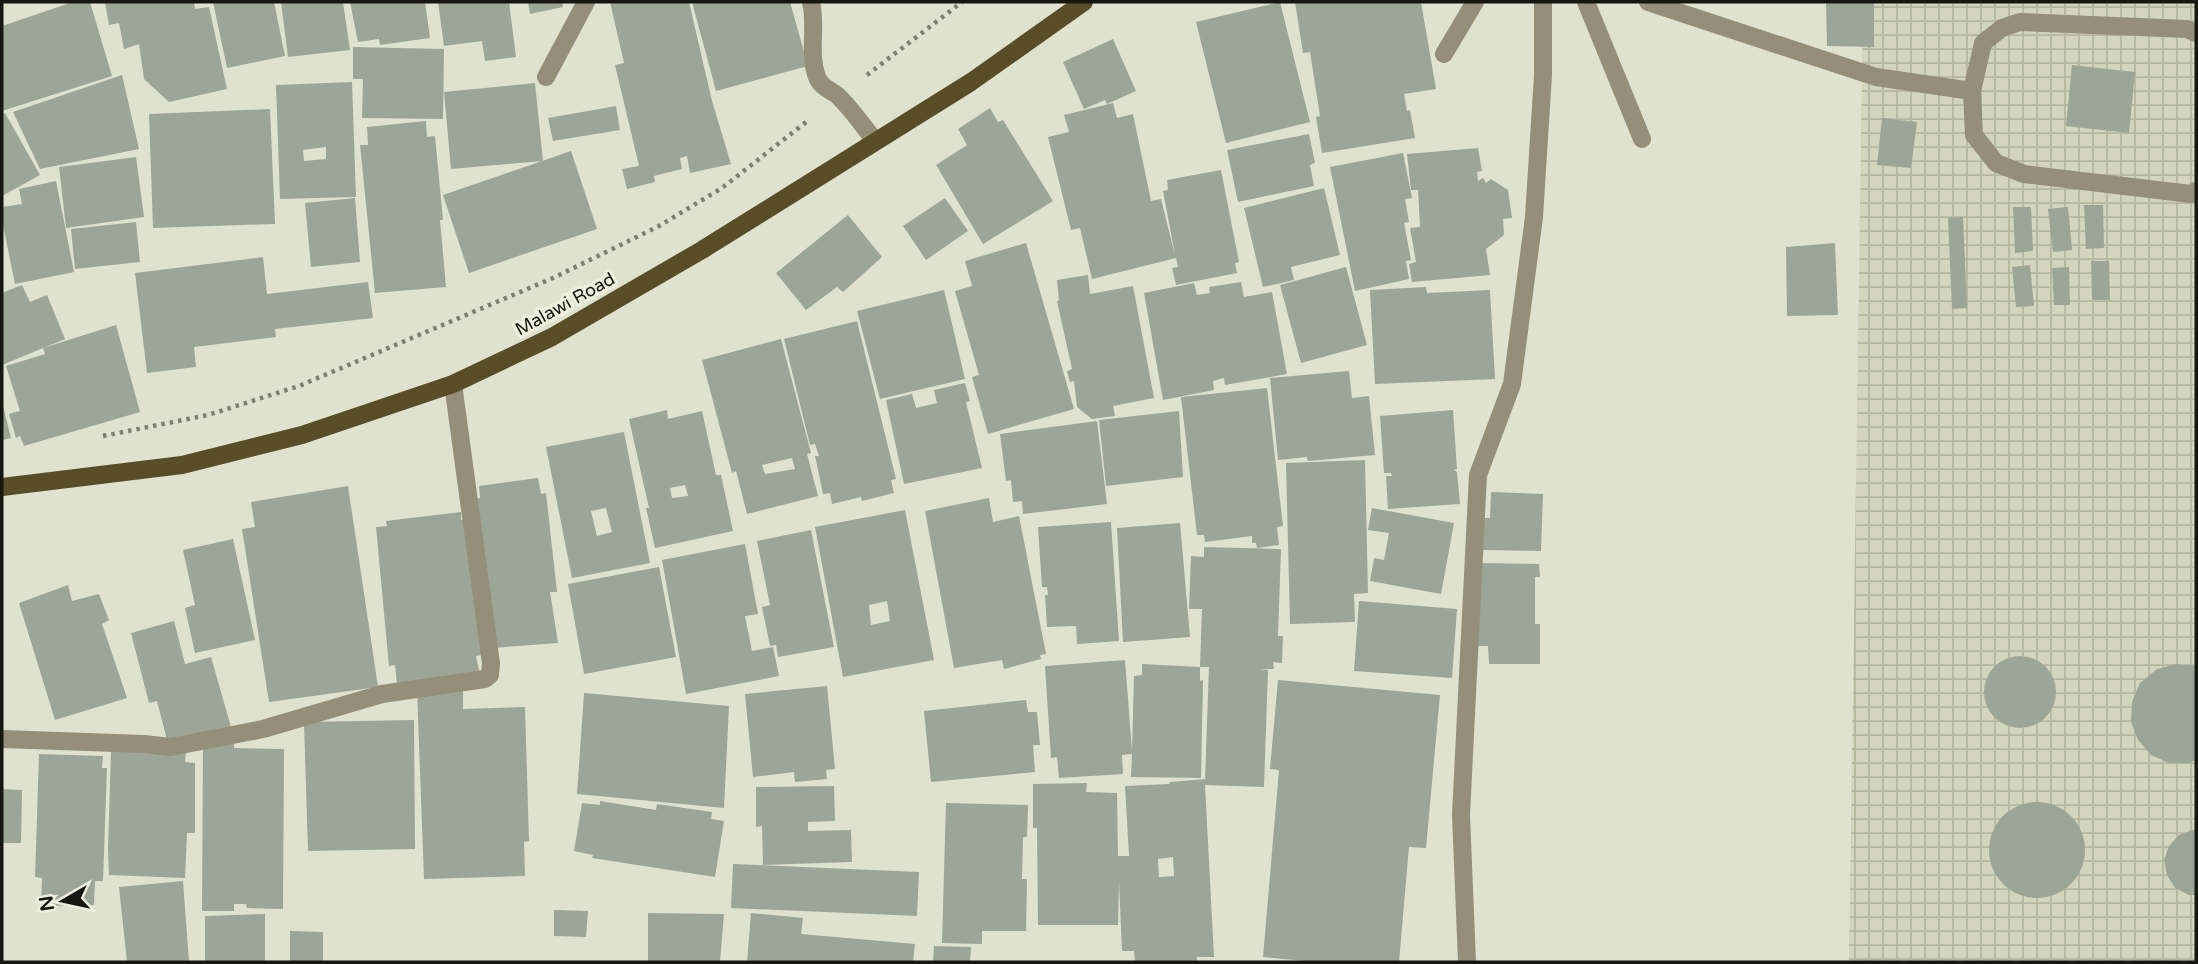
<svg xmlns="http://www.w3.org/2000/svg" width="2198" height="964" viewBox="0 0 2198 964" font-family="'Varela Round',sans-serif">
	<defs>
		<pattern id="industrial-grid" width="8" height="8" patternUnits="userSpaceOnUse" patternTransform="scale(1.75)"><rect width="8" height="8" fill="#d3d6bc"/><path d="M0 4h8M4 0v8" fill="none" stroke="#b4b7a1"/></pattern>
	</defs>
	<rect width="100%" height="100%" fill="#dfe2cf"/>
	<polygon fill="url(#industrial-grid)" points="1863,2 2196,2 2196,962 1849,962"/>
	<g fill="#9ca696" fill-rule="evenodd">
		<polygon points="73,2 90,2 112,76 2,111 2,26"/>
		<polygon points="105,2 194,2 195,9 209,7 227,89 169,102 144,79 139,44 124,49 119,23 109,25"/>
		<polygon points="213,2 274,2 285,56 227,68"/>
		<polygon points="281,2 343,2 350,50 288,57"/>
		<polygon points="350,2 425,2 430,38 380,45 379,39 358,42"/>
		<polygon points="438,2 509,2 516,57 485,61 482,41 444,46"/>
		<polygon points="528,2 562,2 563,7 530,14"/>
		<polygon points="610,2 689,2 712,101 731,164 690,173 687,156 680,158 682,169 654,176 655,182 627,189 622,169 639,166 615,65 624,63"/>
		<polygon points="692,2 790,2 808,66 716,91"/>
		<polygon points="1280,2 1310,122 1226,143 1196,22"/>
		<polygon points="1295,2 1421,2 1436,89 1404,94 1407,111 1410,110 1415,138 1322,153 1316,117 1320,116 1310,52 1303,53"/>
		<polygon points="1826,2 1874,2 1874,47 1827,46"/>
		<polygon points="1113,39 1136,91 1107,104 1105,100 1084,109 1063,62"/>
		<polygon points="353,47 444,49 443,119 362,118 363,79 353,79"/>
		<polygon points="2072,65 2135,72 2129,133 2066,126"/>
		<polygon points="122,75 139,149 40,169 13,112"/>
		<path d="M352,82L356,197L280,199L276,85ZM326,147V159L304,161L303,150Z"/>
		<polygon points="535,83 543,161 451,169 444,92"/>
		<polygon points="1113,103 1117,118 1133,114 1151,201 1161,199 1175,255 1163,191 1168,190 1167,180 1221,170 1239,262 1235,263 1237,273 1176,285 1172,268 1178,267 1176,258 1092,279 1080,228 1071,230 1048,137 1069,132 1064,115"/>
		<polygon points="616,106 620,130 553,141 548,118"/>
		<polygon points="990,108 998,122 1003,120 1053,201 983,244 936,165 967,145 958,129"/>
		<polygon points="270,109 275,224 153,228 149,114"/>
		<polygon points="5,113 40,175 2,196 2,115"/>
		<polygon points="1882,118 1917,122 1911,168 1877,165"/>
		<polygon points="426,121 427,137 435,136 443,220 440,220 446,287 375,293 360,145 368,145 367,127"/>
		<polygon points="1309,134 1315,163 1310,165 1314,186 1238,202 1227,150"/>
		<polygon points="1478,148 1482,171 1477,172 1478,181 1483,178 1486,183 1491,179 1508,190 1512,218 1503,219 1504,235 1486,249 1490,275 1412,282 1409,264 1416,262 1410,228 1420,227 1418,190 1411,190 1407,154"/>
		<polygon points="571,151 597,229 469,273 443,195"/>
		<polygon points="1403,153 1412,198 1405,199 1409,222 1404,223 1411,260 1406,261 1409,279 1355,291 1330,167"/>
		<polygon points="136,157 144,217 66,228 59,167"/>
		<polygon points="56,181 74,272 15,284 2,220 2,207 22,204 19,189"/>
		<polygon points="1324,188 1340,255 1291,267 1294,280 1263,287 1244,208"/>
		<polygon points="355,198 360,262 311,267 305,203"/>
		<polygon points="945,198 968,231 926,260 903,226"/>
		<polygon points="2084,205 2103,205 2104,248 2086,249"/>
		<polygon points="2013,207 2031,207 2033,251 2015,253"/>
		<polygon points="2068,207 2072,250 2053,252 2048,209"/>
		<polygon points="848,215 882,257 843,292 837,287 806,310 776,273"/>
		<polygon points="1963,217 1967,308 1952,309 1948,218"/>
		<polygon points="136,222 140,262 75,269 71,229"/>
		<polygon points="1026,243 1074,409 988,434 972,377 979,375 955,291 972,286 965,261"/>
		<polygon points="1835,243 1838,315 1787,316 1786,247"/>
		<polygon points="263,257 267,294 368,282 373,318 275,329 276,337 194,347 196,367 147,373 135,273"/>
		<polygon points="2091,261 2109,261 2110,300 2092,300"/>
		<polygon points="2030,265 2034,306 2016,307 2012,267"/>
		<polygon points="1346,267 1367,345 1301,363 1280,285"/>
		<polygon points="2069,267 2070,305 2054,305 2052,268"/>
		<polygon points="1088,275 1090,294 1133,286 1154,398 1113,406 1115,416 1092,419 1077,407 1074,381 1070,382 1067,371 1072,369 1057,301 1059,300 1057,280"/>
		<polygon points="1241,282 1244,297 1272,292 1287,374 1225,385 1224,378 1213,381 1214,390 1163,400 1144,293 1194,283 1197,295 1210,293 1209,287"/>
		<polygon points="22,285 30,302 47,295 65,339 2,365 2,293"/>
		<polygon points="1426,287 1427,293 1490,290 1495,379 1375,384 1370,290"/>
		<polygon points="944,290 965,379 880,399 857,311"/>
		<polygon points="857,321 896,479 891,480 894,493 862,501 861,497 832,504 830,493 823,494 815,456 819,456 815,444 810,445 784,339"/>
		<polygon points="116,325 140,412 24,446 20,436 16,438 9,414 20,411 6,366 45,354 43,348"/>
		<path d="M781,339L811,453L807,454L818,496L747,514L736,471L732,473L702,360ZM792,458L795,469L765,474L762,465Z"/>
		<polygon points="1349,371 1352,398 1369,396 1375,455 1308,461 1307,457 1278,460 1270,378"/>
		<polygon points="965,383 970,401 966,402 982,468 904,484 886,400 912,394 916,408 937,403 934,390"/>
		<polygon points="1267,388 1283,526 1277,527 1279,545 1257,548 1256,543 1252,543 1252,536 1205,542 1204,535 1197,535 1181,397"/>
		<polygon points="2,402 11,438 2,440"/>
		<path d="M667,410L668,419L702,411L716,475H721L733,531L655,548L646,508H649L629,419ZM685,485L688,496L672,498L670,488Z"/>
		<polygon points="1453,410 1457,469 1454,470 1457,472 1460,504 1388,509 1386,476 1392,476 1391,473 1384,473 1380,416"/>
		<polygon points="1179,411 1183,477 1106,486 1099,420"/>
		<polygon points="1097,421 1107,504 1023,514 1022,501 1013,502 1011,480 1006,481 1000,434"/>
		<path d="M624,432L650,563L572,578L546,447ZM606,508L612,532L597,536L591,511Z"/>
		<polygon points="1365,460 1368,593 1354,594 1355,622 1290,624 1286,463"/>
		<polygon points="538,478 541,494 546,493 557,592 550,592 558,643 492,648 473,500 480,498 479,486"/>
		<polygon points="348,486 378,687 269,702 242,529 255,527 251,502"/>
		<polygon points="1491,492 1543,494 1541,551 1483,550 1484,518 1490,518"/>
		<polygon points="989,498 993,522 1019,516 1046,654 1040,655 1041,659 1004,669 1002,660 954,668 925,511"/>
		<polygon points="1372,508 1454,523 1441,594 1370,581 1374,558 1384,560 1389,533 1368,530"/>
		<path d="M905,510L934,660L843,677L815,527ZM887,601L890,621L871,625L869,605Z"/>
		<polygon points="461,512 461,520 468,519 483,655 476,656 480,675 397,684 395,665 389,666 376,527 387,526 386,521"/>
		<polygon points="1111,522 1119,641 1077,644 1076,626 1047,627 1045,595 1048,595 1047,587 1042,587 1038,527"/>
		<polygon points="1180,523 1190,637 1123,642 1117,528"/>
		<polygon points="811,530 834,647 778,657 776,645 770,646 762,607 770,605 757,541"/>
		<polygon points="233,539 255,640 195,653 185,608 195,605 183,550"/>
		<polygon points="745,544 758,614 745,616 752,651 773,647 779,676 686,694 662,560"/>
		<path d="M1204,547L1281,549L1278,636H1283L1282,663L1273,662L1274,669H1260L1268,670L1264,787L1205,785L1214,957H1197V962H1135L1134,951H1122L1119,882L1118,925H1038L1037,828H1033V784L1087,783L1086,792L1117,793L1118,856H1129L1125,786L1169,784L1170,782L1205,779L1209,667H1200V681L1203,680L1201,778L1131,777L1132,754L1122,755L1123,774L1059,778L1057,757L1051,758L1045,666L1125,660L1132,751L1134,676L1142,675V664L1200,667L1202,609H1189L1191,556L1204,557ZM1173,857L1174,876L1159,877L1158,859Z"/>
		<polygon points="1478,563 1539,564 1540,577 1535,577 1535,624 1540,624 1540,664 1489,664 1488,646 1478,646"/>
		<polygon points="659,567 676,657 584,674 568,584"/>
		<polygon points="68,585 72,601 99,594 109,620 102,624 127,698 55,720 19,603"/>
		<polygon points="1359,601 1457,609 1452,678 1354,671"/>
		<polygon points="174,621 185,664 211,657 231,727 168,744 157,701 149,703 131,633"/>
		<circle cx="2020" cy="692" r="36"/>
		<polygon points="2177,664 2196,666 2196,760 2189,763 2169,763 2151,755 2138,740 2131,722 2132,702 2140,683 2157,669"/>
		<polygon points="1278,680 1440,695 1426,848 1409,847 1399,962 1317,962 1263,957 1279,770 1270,769"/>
		<polygon points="827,686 835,769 826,770 827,779 795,782 794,772 753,777 745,694"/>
		<polygon points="463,689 463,709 525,707 529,841 524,842 525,876 424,879 417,690"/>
		<polygon points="584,693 729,706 724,808 577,794"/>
		<polygon points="1026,700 1028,712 1037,712 1040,745 1033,745 1035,772 931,782 924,711"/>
		<polygon points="414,720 415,849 308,851 304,722"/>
		<polygon points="203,741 234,742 234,748 284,749 283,909 247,908 246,904 234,904 234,911 202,911"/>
		<polygon points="111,751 186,753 185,762 195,763 195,833 187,833 185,878 109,875 108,849"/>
		<polygon points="39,754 103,756 102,768 107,768 103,881 95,881 94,905 41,906 42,878 35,877"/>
		<polygon points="834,786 835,821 808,822 808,831 851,830 852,862 763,865 762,826 756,827 756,787"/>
		<polygon points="2,789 22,790 21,843 2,843"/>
		<polygon points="600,801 656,810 657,804 712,812 711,819 724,821 715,877 592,858 593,855 574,851 582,803 600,805"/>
		<circle cx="2037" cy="850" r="48"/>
		<polygon points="946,803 1028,805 1027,837 1023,837 1022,879 1027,879 1026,931 982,931 982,944 942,943"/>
		<polygon points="2192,830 2196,830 2196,895 2189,895 2175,888 2167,875 2164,860 2169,846 2179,835"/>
		<polygon points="733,864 919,872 917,916 731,908"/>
		<polygon points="183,881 189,962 127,962 119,887"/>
		<polygon points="554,910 588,911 586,937 554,936"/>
		<polygon points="648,913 724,914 720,962 648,961"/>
		<polygon points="751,913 803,918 801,934 915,944 913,962 747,962"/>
		<polygon points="265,914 265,962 205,962 205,916"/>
		<polygon points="290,931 323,932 323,962 290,962"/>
		<polygon points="934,946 971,947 970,962 933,962"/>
	</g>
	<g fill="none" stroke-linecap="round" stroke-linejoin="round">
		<g stroke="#7d7f72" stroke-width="4.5" stroke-dasharray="3.5 5" stroke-linecap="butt">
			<polyline points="867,75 962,2"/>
			<polyline points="103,436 208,415 299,386 553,278 659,226 722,188 810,119"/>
		</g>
		<g stroke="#958f7a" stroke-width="18">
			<polyline points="1586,2 1642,139"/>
			<polyline points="1648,2 1876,77 1972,91"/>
			<polyline points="2196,33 2187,29 2020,22 2002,28 1983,43 1972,91 1974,135 1996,163 2024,174 2191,194 2196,191"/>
			<polyline points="1444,54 1475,2"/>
			<polyline points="1467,962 1461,815 1478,475 1512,384 1534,217 1543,75 1543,2"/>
		</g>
		<g stroke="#958f7a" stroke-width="18">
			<path d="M811,2C817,26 808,53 817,77C820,86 830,90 837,95C851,108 863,126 875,141"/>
			<polyline points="546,77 586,2"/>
			<polyline points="2,739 144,744 171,747 263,729 382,694 485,679 490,675 491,663 453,384"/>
		</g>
		<polyline stroke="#594d27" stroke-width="18" points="2,487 182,465 302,435 453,384 552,337 702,250 971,82 1084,2"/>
	</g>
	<g text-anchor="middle" stroke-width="7" stroke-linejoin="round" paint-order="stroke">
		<g font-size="18" fill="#161710" stroke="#edefdc">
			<text transform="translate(565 304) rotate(-29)" y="6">Malawi Road</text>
		</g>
	</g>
	<rect width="2198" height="964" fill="none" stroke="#161710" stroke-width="7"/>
	<g transform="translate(63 901) rotate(261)" stroke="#edefdc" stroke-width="5" paint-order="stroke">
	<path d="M0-5L12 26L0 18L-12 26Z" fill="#161710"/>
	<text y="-10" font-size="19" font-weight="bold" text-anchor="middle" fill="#161710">N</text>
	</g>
</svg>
